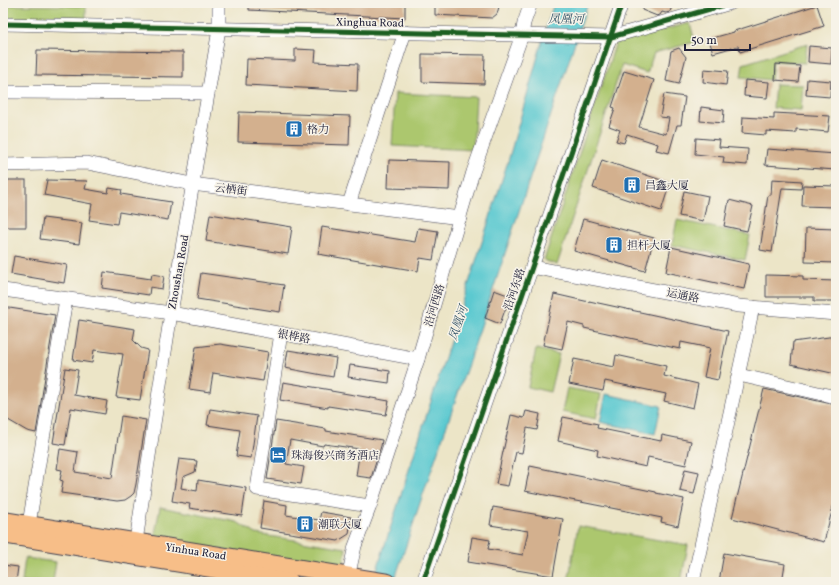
<svg xmlns="http://www.w3.org/2000/svg" width="839" height="585" viewBox="0 0 839 585" font-family="Vollkorn,'Noto Serif SC',serif">
	<rect width="100%" height="100%" fill="#f7f3e8"/>
	<filter id="ink" filterUnits="userSpaceOnUse"><feTurbulence type="fractalNoise" baseFrequency=".025" numOctaves="2"/><feDisplacementMap in="SourceGraphic" scale="8" xChannelSelector="R" yChannelSelector="G"/><feConvolveMatrix kernelMatrix="1 2 1 2 8 2 1 2 1" color-interpolation-filters="sRGB"/></filter>
	<filter id="wash" filterUnits="userSpaceOnUse"><feTurbulence type="fractalNoise" baseFrequency=".012" numOctaves="4" result="noise"/><feDisplacementMap in="SourceGraphic" scale="16" xChannelSelector="R" yChannelSelector="G"/><feGaussianBlur stdDeviation="0.9" result="paint"/><feColorMatrix in="noise" values="0 0 0 0 0 0 0 0 0 0 0 0 0 0 0 0 0 1.4 0 .05"/><feComposite in="paint" operator="in"/></filter>
	<g filter="url(#wash)">
		<rect width="100%" height="100%" fill="#ece5c7"/>
		<g fill="#acc76e" stroke="#677454">
			<polygon points="3,3 3,5 86,6 86,22 3,21"/>
			<polygon points="690,23 695,42 654,53 647,73 622,65 557,265 544,260 616,42"/>
			<polygon points="807,44 805,63 773,61 771,80 741,77 743,64"/>
			<polygon points="775,84 803,85 801,110 773,108"/>
			<polygon points="395,93 476,97 473,150 392,146"/>
			<polygon points="677,220 750,235 745,260 672,245"/>
			<polygon points="536,349 559,354 550,392 528,387"/>
			<polygon points="567,388 601,394 596,419 562,412"/>
			<polygon points="160,507 237,522 256,534 346,548 343,570 154,539"/>
			<polygon points="578,526 688,545 681,582 568,582"/>
			<polygon points="25,558 56,562 53,582 22,582"/>
		</g>
		<g fill="#5bc9d0" stroke="#3e7686">
			<polygon points="554,3 588,3 475,344 421,500 394,582 373,582 509,158 545,31"/>
			<polygon points="606,394 661,406 655,434 600,422"/>
		</g>
		<g id="blocks">
			<g fill="#d3b08e">
				<polygon points="249,3 405,3 405,18 249,10"/>
				<polygon points="435,3 500,3 497,14 492,18 435,15"/>
				<polygon points="644,3 673,3 670,12 666,13 662,12 660,15 657,16 642,10"/>
				<polygon points="817,5 824,26 740,52 738,46 713,53 709,39 734,32 734,31"/>
				<polygon points="809,46 832,48 831,64 808,62"/>
				<polygon points="679,48 686,57 679,84 666,81 671,51"/>
				<polygon points="295,49 316,50 315,62 358,64 357,91 246,85 247,59 295,61"/>
				<polygon points="37,50 183,52 183,77 36,75"/>
				<polygon points="422,54 485,55 484,84 422,82"/>
				<polygon points="776,64 800,66 798,82 775,80"/>
				<polygon points="704,69 728,71 726,85 703,82"/>
				<polygon points="624,71 654,80 639,127 666,134 669,118 660,117 664,94 685,97 681,125 677,125 669,153 656,150 658,144 627,134 624,143 616,141 620,130 609,126 615,108 612,107"/>
				<polygon points="807,79 831,81 830,97 806,95"/>
				<polygon points="745,80 769,82 767,98 744,96"/>
				<polygon points="701,107 724,110 723,123 700,121"/>
				<polygon points="239,112 350,116 349,145 238,142"/>
				<polygon points="774,113 830,116 828,132 796,129 796,133 766,131 766,135 742,133 743,117 774,119"/>
				<polygon points="696,138 720,140 719,147 748,149 747,165 723,163 724,157 695,154"/>
				<polygon points="767,149 836,154 836,170 765,165"/>
				<polygon points="389,160 450,162 449,190 388,188"/>
				<polygon points="602,160 670,183 661,211 593,188"/>
				<polygon points="772,179 802,181 801,189 782,188 772,252 760,250 768,195 771,195"/>
				<rect x="3" y="180" width="23" height="47"/>
				<polygon points="47,180 87,181 85,189 108,193 109,188 122,190 121,194 171,202 168,220 119,212 117,224 89,220 92,204 44,195"/>
				<polygon points="803,185 836,186 836,207 802,206"/>
				<polygon points="684,191 708,196 703,221 679,216"/>
				<polygon points="729,200 753,206 747,231 724,226"/>
				<polygon points="210,214 292,227 288,254 206,241"/>
				<polygon points="43,218 82,223 79,244 40,239"/>
				<polygon points="583,219 654,238 645,271 574,251"/>
				<polygon points="322,227 415,242 418,228 438,231 433,260 420,258 418,271 318,254"/>
				<polygon points="806,228 836,229 836,263 805,262"/>
				<polygon points="671,247 749,264 744,289 666,272"/>
				<polygon points="14,256 67,265 64,283 11,274"/>
				<polygon points="104,272 151,279 152,274 164,276 162,289 150,287 149,295 102,288"/>
				<polygon points="201,273 284,285 280,312 197,299"/>
				<polygon points="766,275 803,276 803,280 836,281 836,301 814,301 814,297 766,297"/>
				<polygon points="494,290 513,297 509,309 506,307 500,324 485,318"/>
				<polygon points="554,294 589,302 589,301 728,331 718,380 704,377 710,348 681,342 680,349 584,328 584,326 568,322 562,349 543,345"/>
				<polygon points="3,307 55,315 36,433 27,431 3,417"/>
				<polygon points="79,320 135,329 133,340 141,348 148,350 140,400 116,397 123,354 94,350 92,363 73,360"/>
				<polygon points="836,336 836,374 791,364 793,342"/>
				<polygon points="220,344 268,352 263,381 213,373 210,392 189,389 196,347"/>
				<polygon points="288,350 336,358 333,377 285,368"/>
				<polygon points="616,355 666,366 664,376 698,384 693,408 664,401 666,394 605,381 603,391 569,384 574,359 614,367"/>
				<polygon points="350,365 390,371 389,383 348,377"/>
				<polygon points="65,368 78,370 74,395 107,401 105,414 71,408 65,445 53,443"/>
				<polygon points="283,382 331,390 331,391 389,401 386,415 328,406 328,408 280,400"/>
				<polygon points="764,389 836,405 836,495 824,542 732,518"/>
				<polygon points="210,409 257,416 251,458 236,456 240,430 207,425"/>
				<polygon points="526,411 540,414 537,430 527,428 522,453 516,452 508,486 496,484 511,415 524,418"/>
				<polygon points="121,416 146,420 136,484 134,493 131,496 125,500 117,501 61,493 63,481 60,480 62,470 57,469 60,449 78,452 75,472 112,478"/>
				<polygon points="563,417 598,424 597,428 661,441 662,435 691,441 686,465 648,457 646,467 597,456 598,450 558,441"/>
				<polygon points="276,421 326,429 326,431 382,440 381,446 371,478 356,476 360,449 324,444 323,446 290,440 286,464 304,467 301,484 267,479"/>
				<polygon points="179,459 197,461 195,472 183,477 181,488 197,491 198,480 246,488 242,516 189,508 190,504 172,501"/>
				<polygon points="530,466 656,492 656,493 684,499 678,526 661,522 662,518 525,491"/>
				<polygon points="685,469 699,472 694,494 680,491"/>
				<polygon points="264,501 287,505 286,515 319,520 321,512 351,517 349,534 338,541 260,528"/>
				<polygon points="493,507 563,519 553,576 468,562 472,537 490,540 488,549 523,555 528,531 490,525"/>
				<polygon points="724,553 785,564 782,582 768,579 768,582 719,582"/>
				<polygon points="3,565 18,567 16,582 3,582"/>
			</g>
		</g>
	</g>
	<g filter="url(#ink)">
		<use href="#blocks" fill-opacity="0" stroke="#403f50" stroke-width="1"/>
		<g fill="none" stroke-linecap="round" stroke-linejoin="round">
			<g stroke="#403f50" stroke-width="14">
				<g id="minor">
					<polyline points="3,24 611,37 731,3"/>
					<polyline points="3,92 208,93"/>
					<polyline points="3,165 87,163 192,184 460,218"/>
					<polyline points="349,204 405,32"/>
					<polyline points="532,267 739,306 836,314"/>
					<polyline points="3,290 171,313 418,359"/>
					<polyline points="281,333 257,489 370,506"/>
					<polyline points="739,375 836,397"/>
					<polyline points="29,524 66,299"/>
					<polyline points="136,541 171,313 219,29 219,3"/>
					<polyline points="347,582 355,546 370,506 418,359 473,172 522,35 524,23 531,3"/>
					<polyline points="423,582 532,267 622,3"/>
					<polyline points="693,582 753,307"/>
				</g>
			</g>
			<g stroke="#403f50" stroke-width="18">
				<g id="major">
					<polyline points="3,520 388,582"/>
					<polyline points="3,535 291,582"/>
				</g>
			</g>
			<use href="#minor" stroke="#fff" stroke-width="13"/>
			<use href="#major" stroke="#f7be88" stroke-width="16"/>
			<g stroke="#f7f3e8" stroke-width="8">
				<g id="cycleway">
					<polyline points="3,24 611,37 731,3"/>
					<polyline points="423,582 532,267 622,3"/>
				</g>
			</g>
			<use href="#cycleway" stroke="#1b5e20" stroke-width="5"/>
		</g>
	</g>
	<defs>
		<g id="building-square" transform="scale(0.9)"><rect x="-9" y="-9" width="18" height="18" rx="4" fill="#1f6fb2" stroke="#f7f3e8"/><path d="M-4-6H4V6H1V3H-1V6H-4ZM-2.5-4.3h1.7v1.8h-1.7ZM.8-4.3h1.7v1.8H.8ZM-2.5-1h1.7V.8h-1.7ZM.8-1h1.7V.8H.8Z" fill="#fff"/></g>
		<g id="hotel-square" transform="scale(0.9)"><rect x="-9" y="-9" width="18" height="18" rx="4" fill="#1f6fb2" stroke="#f7f3e8"/><path d="M-6-4.5h1.5V1H6V5H4.5V3h-9V5H-6ZM-4 0a1.8 1.8 0 1 1 3.6 0ZM.5 0V-2.5h3Q6-2.5 6 0Z" fill="#fff"/></g>
	</defs>
	<g fill-rule="evenodd">
		<use href="#building-square" x="294" y="129"/>
		<use href="#building-square" x="632" y="185"/>
		<use href="#building-square" x="614" y="245"/>
		<use href="#hotel-square" x="278" y="455"/>
		<use href="#building-square" x="305" y="524"/>
	</g>
	<g text-anchor="middle" stroke-width="3" stroke-linejoin="round" paint-order="stroke">
		<g font-size="11" fill="#22223b" stroke="#f7f3e8">
			<text transform="translate(370 22) rotate(1)" y="4">Xinghua Road</text>
			<text transform="translate(231 189) rotate(7)" y="4">云栖街</text>
			<text transform="translate(178 272) rotate(-80)" y="4">Zhoushan Road</text>
			<text transform="translate(514 289) rotate(-71)" y="4">沿河东路</text>
			<text transform="translate(683 295) rotate(11)" y="4">运通路</text>
			<text transform="translate(434 305) rotate(-73)" y="4">沿河西路</text>
			<text transform="translate(294 336) rotate(10)" y="4">银桦路</text>
			<text transform="translate(196 551) rotate(9)" y="4">Yinhua Road</text>
		</g>
		<g font-size="11" fill="#22223b" stroke="#f7f3e8" text-anchor="start">
			<text x="307" y="133">格力</text>
			<text x="645" y="189">昌鑫大厦</text>
			<text x="627" y="249">担杆大厦</text>
			<text x="291" y="459">珠海俊兴商务酒店</text>
			<text x="318" y="528">潮联大厦</text>
		</g>
		<g font-size="12" font-style="italic" fill="#335468" stroke="#f7f3e8">
			<text x="566" y="23">凤凰河</text>
			<text transform="translate(458 323) rotate(-71)" y="4">凤凰河</text>
		</g>
	</g>
	<rect width="839" height="585" fill="none" stroke="#f7f3e8" stroke-width="16"/>
	<path d="M685 44v6h65v-6" fill="none" stroke="#22223b" stroke-width="2"/>
	<text x="691" y="44" font-size="12" fill="#22223b" stroke="#f7f3e8" stroke-width="3" paint-order="stroke">50 m</text>
</svg>
